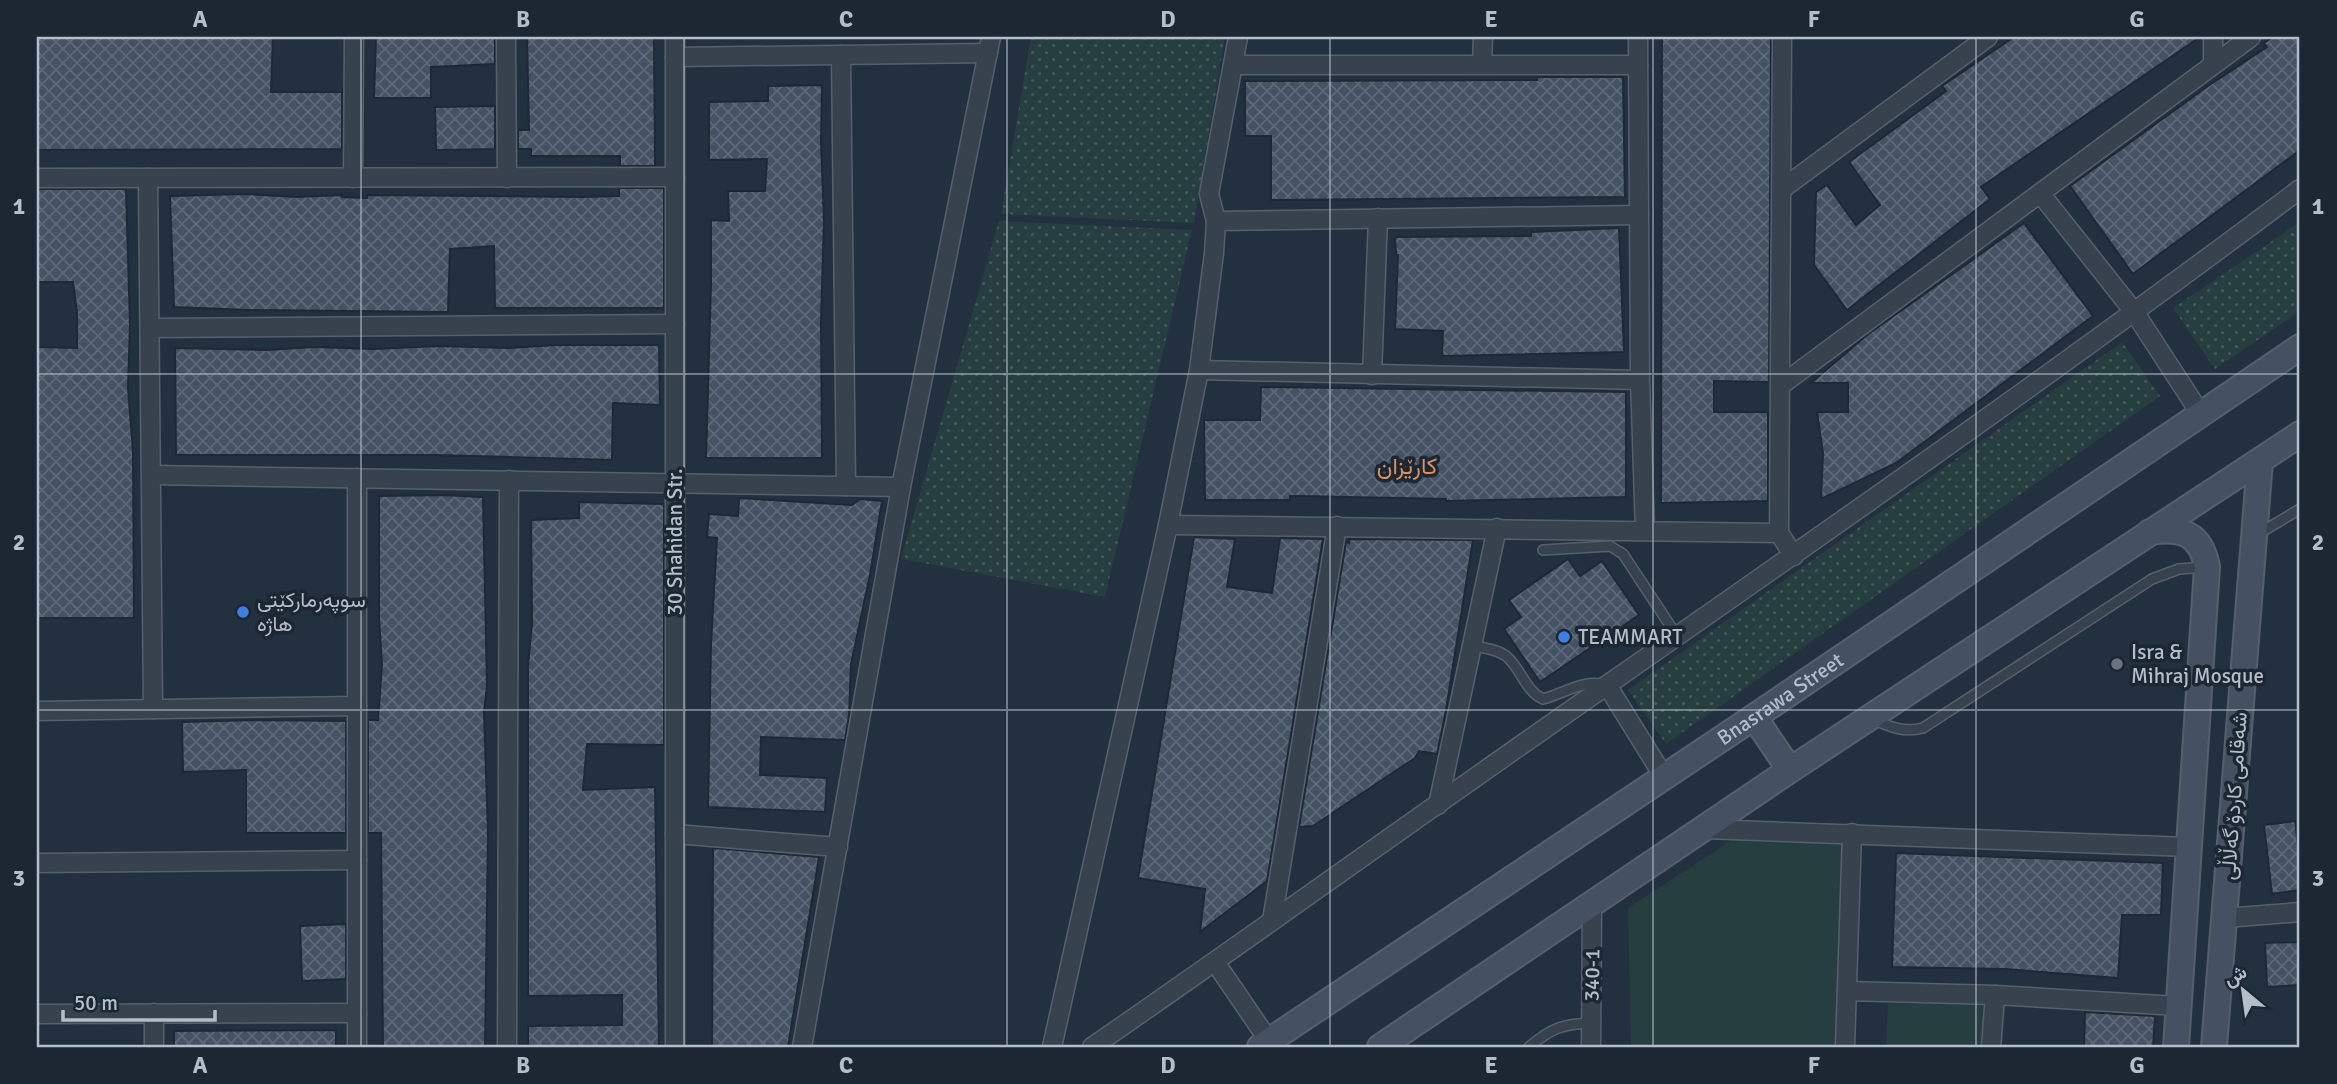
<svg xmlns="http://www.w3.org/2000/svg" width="2337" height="1084" viewBox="0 0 2337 1084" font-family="Signika,Vazirmatn,sans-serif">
	<defs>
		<pattern id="grass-dots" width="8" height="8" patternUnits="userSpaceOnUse" patternTransform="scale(1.75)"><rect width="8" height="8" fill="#263e40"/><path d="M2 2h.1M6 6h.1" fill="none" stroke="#43585a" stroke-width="1.8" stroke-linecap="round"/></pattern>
		<pattern id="building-cross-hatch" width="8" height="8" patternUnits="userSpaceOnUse" patternTransform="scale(1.75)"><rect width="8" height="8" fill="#445263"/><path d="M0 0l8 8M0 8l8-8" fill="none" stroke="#5d6978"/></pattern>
	</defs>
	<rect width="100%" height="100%" fill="#23303f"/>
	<g fill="url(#grass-dots)">
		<polygon points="1031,37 1225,37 1194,223 1001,214"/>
		<polygon points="999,221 1192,230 1105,597 901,559"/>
		<polygon points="2300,222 2300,311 2215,369 2173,308"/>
		<polygon points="2122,342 2160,396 1666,744 1628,690"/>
	</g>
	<g fill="#263e40">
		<polygon points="1736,837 1857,840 1850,1047 1631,1047 1628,908"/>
		<polygon points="1888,1003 2006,1005 2002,1047 1886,1047"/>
	</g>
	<g fill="url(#building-cross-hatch)" stroke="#1f2936" stroke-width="2">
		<polygon points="37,37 273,37 271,92 342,92 342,149 37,150"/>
		<polygon points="376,37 495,37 495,64 431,67 431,98 374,98"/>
		<polygon points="527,37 654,37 655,166 620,166 620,156 531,156 531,149 518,149 518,130 529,130"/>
		<polygon points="1662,37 1771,37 1769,382 1714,381 1714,412 1768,412 1768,501 1661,503"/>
		<polygon points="2014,37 2200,37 1981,187 1990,199 1847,310 1814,265 1816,192 1827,185 1856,225 1880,205 1849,162 1946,91 1942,86"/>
		<polygon points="2273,37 2300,37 2300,150 2133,274 2070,186 2208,86 2267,47 2264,43"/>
		<polygon points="1537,77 1623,77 1625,197 1271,200 1271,136 1245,136 1245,81 1537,80"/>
		<polygon points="822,85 821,143 824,219 821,321 822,458 706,458 711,283 711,220 729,221 728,191 765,191 767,159 709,160 709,102 768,101 768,86"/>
		<polygon points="495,106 495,149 436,150 435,107"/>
		<polygon points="619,188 664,188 664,308 495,308 494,246 450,249 448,312 249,310 174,307 170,196 246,194 296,197 342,195 342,197 367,198 367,195 583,197 619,196"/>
		<polygon points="37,189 126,189 130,325 128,388 133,451 134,618 37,618 37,347 77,348 77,313 73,282 37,282"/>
		<polygon points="2024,223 2093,316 1896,463 1821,499 1823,453 1817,412 1848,412 1848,383 1811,383 1867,335"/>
		<polygon points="1619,228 1624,352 1442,356 1443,331 1395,329 1398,255 1396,255 1395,237 1531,236 1531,232"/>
		<polygon points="556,345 659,345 660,405 613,403 612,460 435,455 176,455 175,348 267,350 314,347 373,349 439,346 509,348"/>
		<polygon points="1261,387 1626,392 1626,497 1446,501 1446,499 1297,496 1290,496 1290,500 1205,500 1204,420 1260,420"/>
		<polygon points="441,495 483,497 487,686 484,712 488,834 485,1047 383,1047 381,833 368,833 368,720 378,720 382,664 379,619 379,496"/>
		<polygon points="739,498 852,505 860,499 882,501 870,575 851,664 849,715 845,740 761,737 760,775 827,778 825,812 708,807 711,644 717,538 707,537 709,514 738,516"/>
		<polygon points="579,502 664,504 664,745 587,744 583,790 655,787 659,1047 528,1047 528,1026 622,1025 622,995 528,996 528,666 532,623 531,520 579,518"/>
		<polygon points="1194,537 1235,539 1227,587 1272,593 1280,538 1323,539 1267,881 1200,932 1205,889 1138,878"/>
		<polygon points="1349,539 1473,540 1446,710 1437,754 1419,751 1415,758 1313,826 1299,827 1346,542 1349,543"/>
		<polygon points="1568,559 1580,576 1602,561 1639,615 1540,682 1504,629 1521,617 1509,600"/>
		<polygon points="259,720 346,721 346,833 246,833 246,770 183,772 182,722"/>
		<polygon points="2295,821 2300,863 2300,890 2272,894 2264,825"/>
		<polygon points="713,848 819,857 788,1047 712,1047"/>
		<polygon points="1896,853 2163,863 2161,915 2122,915 2118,978 2005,969 1892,967"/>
		<polygon points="346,924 346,979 302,981 300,926"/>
		<polygon points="2300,942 2300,985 2267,987 2265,943"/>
		<polygon points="2085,1012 2155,1016 2153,1047 2084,1047"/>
		<polygon points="336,1030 336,1047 174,1047 174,1031"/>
	</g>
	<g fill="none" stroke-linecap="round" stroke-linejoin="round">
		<g stroke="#56606d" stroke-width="12">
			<g id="lane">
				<polyline points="2258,534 2300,509"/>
				<polyline points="1543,550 1610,546 1623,554 1677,636"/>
				<path d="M1473,646C1483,648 1497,649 1506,656C1521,668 1525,691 1543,699C1565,693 1583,679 1606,685"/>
				<path d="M1872,719C1890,727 1904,733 1923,728L2152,579L2179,569L2205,567"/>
				<path d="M1529,1047C1551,1028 1563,1024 1591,1023"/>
			</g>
		</g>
		<g stroke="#56606d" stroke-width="21">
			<g id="street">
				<polyline points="506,37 507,178"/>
				<polyline points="675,37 675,1047"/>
				<polyline points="1638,37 1640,380 1645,531"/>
				<polyline points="1782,37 1779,533 1794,556"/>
				<polyline points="2213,37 2213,65"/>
				<polyline points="841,55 846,486"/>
				<polyline points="675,57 988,53"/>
				<polyline points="1482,64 1483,37"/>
				<polyline points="1233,65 1638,65"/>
				<polyline points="37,178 675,177"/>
				<polyline points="148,178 153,709"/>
				<polyline points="353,178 354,37"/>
				<polyline points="1782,189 1988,37"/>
				<polyline points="2040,193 2135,313 2200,413"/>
				<polyline points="1216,221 1639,215"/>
				<polyline points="150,328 675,324"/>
				<polyline points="1199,370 1640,380"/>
				<polyline points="1372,375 1378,218"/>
				<polyline points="1781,385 2251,37"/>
				<polyline points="151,475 901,487"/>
				<polyline points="357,478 357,1047"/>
				<polyline points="1168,525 1779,533"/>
				<polyline points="1607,685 1664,777"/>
				<polyline points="37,711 357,706"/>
				<polyline points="1438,805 1497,528"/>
				<polyline points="1705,829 2189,847"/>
				<polyline points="675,834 838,847"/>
				<polyline points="37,863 357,860"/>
				<polyline points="2225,918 2300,912"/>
				<polyline points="1272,921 1337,526"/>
				<polyline points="1215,962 1269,1041"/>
				<polyline points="1847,991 1995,995 2178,1006"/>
				<polyline points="154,1013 154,1047"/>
				<polyline points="37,1014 357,1013"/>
				<polyline points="507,1047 509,480"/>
				<polyline points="802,1047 901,487 991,37"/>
				<polyline points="1052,1047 1168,525 1199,370 1214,253 1216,221 1209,194 1238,37"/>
				<path d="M1092,1047C1266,927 1437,803 1610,683C1842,521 2074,359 2300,189"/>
				<polyline points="1591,1047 1592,902"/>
				<polyline points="1845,1047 1852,833"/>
				<polyline points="1991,1047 1995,995"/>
			</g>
		</g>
		<g stroke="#56606d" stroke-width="28">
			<g id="secondary">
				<path d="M2150,532C2181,527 2201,533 2207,567L2176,1047"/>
				<polyline points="1754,717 1790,770"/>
				<path id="s1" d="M1260,1047L1754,717L2300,347"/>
				<polyline points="1380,1047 1790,770 2300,434"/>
				<polyline points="2214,1047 2260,461"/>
			</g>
		</g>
		<use href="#lane" stroke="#38424f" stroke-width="9"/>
		<use href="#street" stroke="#38424f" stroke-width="18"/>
		<use href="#secondary" stroke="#455162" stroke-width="24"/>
	</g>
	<path fill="none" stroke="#b4bdca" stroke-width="2" stroke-opacity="0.55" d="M361,37V1047M684,37V1047M1007,37V1047M1330,37V1047M1653,37V1047M1976,37V1047M37,374H2300M37,710H2300"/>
	<g fill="#3f7fe0" stroke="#1d2734" stroke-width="2.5">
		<circle cx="243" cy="612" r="7"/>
		<circle cx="1564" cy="637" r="7"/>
	</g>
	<circle fill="#6b7280" stroke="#1d2734" stroke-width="2.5" cx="2117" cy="664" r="7"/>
	<g text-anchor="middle" stroke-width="7" stroke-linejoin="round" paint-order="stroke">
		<g font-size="21" fill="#b4bdca" stroke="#1d2734">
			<text transform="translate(675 542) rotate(-90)" y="7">30 Shahidan Str.</text>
			<text dy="7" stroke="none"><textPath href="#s1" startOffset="626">Bnasrawa Street</textPath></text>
			<text transform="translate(2234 796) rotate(-86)" y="7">شەقامی کاردۆ گەڵاڵی</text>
			<text transform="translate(1592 975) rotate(-89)" y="7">340-1</text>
		</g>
		<g font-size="21" fill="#b4bdca" stroke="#1d2734" text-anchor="start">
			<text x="257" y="607">سوپەرمارکێتی<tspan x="257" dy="24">هاژە</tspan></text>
			<text x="1578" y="644">TEAMMART</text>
			<text x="2131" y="659">Isra &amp;<tspan x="2131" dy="24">Mihraj Mosque</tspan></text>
		</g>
		<g font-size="23" fill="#d99160" stroke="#1d2734">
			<text x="1407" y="474">کارێزان</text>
		</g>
	</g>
	<rect width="2337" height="1084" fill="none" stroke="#1d2734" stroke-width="77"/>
	<g transform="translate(2243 990) rotate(331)" stroke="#1d2734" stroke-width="5" paint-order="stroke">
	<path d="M0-5L12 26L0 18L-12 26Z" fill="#b4bdca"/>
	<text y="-10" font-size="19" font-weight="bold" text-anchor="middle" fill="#b4bdca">ش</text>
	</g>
	<path d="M63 1010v10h152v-10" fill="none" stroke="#b4bdca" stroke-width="3.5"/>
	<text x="74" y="1010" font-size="21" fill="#b4bdca" stroke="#1d2734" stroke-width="5" paint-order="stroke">50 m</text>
	<rect x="38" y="38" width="2260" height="1008" fill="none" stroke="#b4bdca" stroke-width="2.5"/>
	<g font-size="23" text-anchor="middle" font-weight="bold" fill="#b4bdca">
		<text x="200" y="27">A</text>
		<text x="523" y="27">B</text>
		<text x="846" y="27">C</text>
		<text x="1168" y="27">D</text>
		<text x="1491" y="27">E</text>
		<text x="1814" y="27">F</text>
		<text x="2137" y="27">G</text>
		<text x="19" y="214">1</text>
		<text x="2318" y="214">1</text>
		<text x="19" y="550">2</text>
		<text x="2318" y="550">2</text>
		<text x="19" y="886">3</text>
		<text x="2318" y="886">3</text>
		<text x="200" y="1073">A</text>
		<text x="523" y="1073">B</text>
		<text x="846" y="1073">C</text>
		<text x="1168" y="1073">D</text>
		<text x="1491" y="1073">E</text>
		<text x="1814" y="1073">F</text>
		<text x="2137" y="1073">G</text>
	</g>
</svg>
